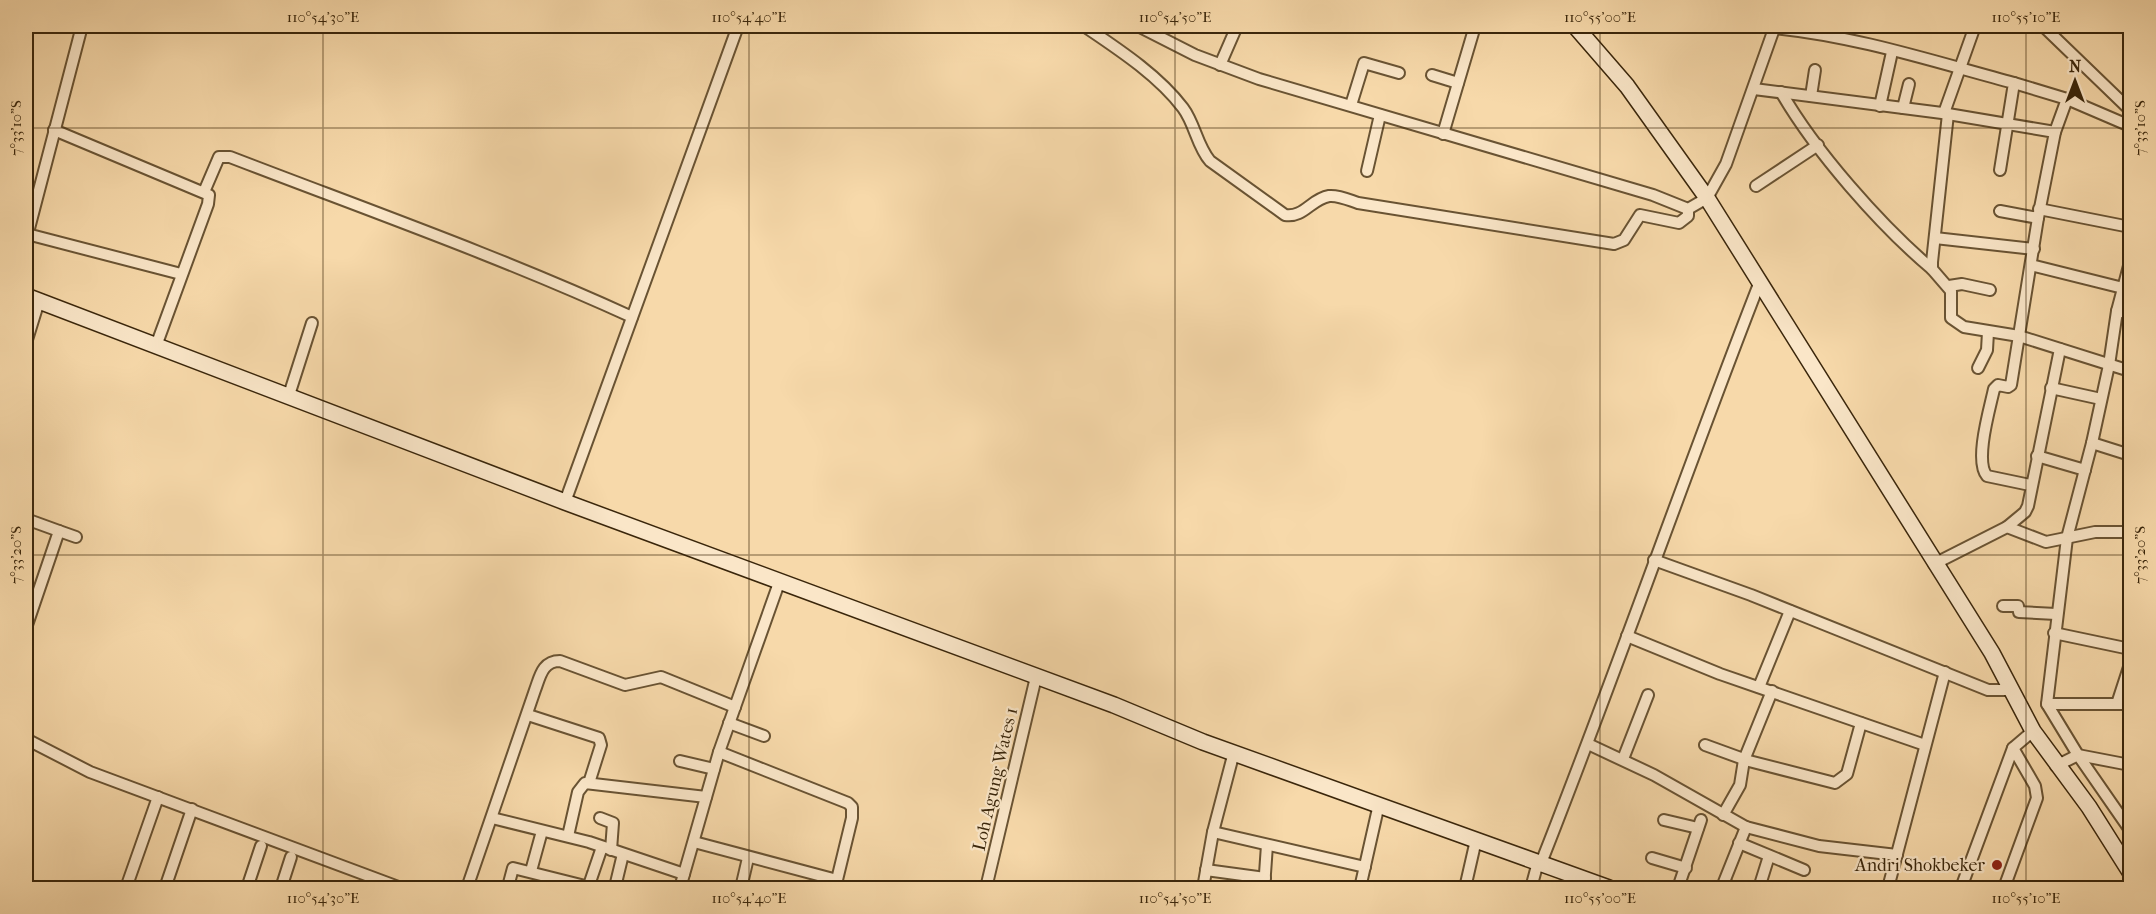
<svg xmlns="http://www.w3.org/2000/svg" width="2156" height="914" viewBox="0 0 2156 914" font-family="'IM FELL French Canon',serif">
	<rect width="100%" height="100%" fill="#f7d9aa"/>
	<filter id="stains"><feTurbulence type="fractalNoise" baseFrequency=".00333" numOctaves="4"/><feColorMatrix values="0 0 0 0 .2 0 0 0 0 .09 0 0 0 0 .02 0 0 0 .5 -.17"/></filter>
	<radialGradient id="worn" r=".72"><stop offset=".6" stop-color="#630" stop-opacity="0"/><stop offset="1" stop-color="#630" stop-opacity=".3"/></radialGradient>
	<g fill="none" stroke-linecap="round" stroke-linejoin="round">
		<g stroke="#695333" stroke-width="14">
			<g id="minor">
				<path d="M1084,26C1118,49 1158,75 1183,108C1195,124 1197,146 1210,161L1285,215C1304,218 1311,199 1329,196C1339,195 1349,200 1358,203L1614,244L1624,240L1640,215L1679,223L1688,216V209"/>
				<polyline points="1138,26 1195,55 1259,79 1653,195 1688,209 1707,198 1726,164 1775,26"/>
				<polyline points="2043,26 2130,110"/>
				<path d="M1774,28C1856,36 1935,62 2014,83L2000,170"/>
				<polyline points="1220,65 1237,26"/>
				<polyline points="1432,75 1458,83"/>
				<polyline points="2014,83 2067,99 2130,126"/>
				<path d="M1754,89L1942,113L2055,132L2038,218L2011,385L2008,387L1998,385L1994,389C1990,408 1974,461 1987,476L2030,485"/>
				<path d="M1781,92C1815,151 1880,225 1932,269"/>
				<polyline points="1811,96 1815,70"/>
				<polyline points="1351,105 1364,63 1399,73"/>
				<polyline points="1880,106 1892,52"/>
				<polyline points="1903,108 1909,84"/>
				<polyline points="1944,113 1975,26"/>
				<polyline points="1948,114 1932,262 1932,269 1951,291 1951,318 1964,327 2019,336 2130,371"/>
				<polyline points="54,130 209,195 208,204 156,346"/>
				<polyline points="2055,132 2067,99"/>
				<polyline points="1443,134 1475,26"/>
				<polyline points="1367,171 1380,115"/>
				<polyline points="1756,186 1818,145"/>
				<path d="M204,192L219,157H230C365,209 501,257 632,317"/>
				<polyline points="2039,209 2130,227"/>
				<polyline points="2000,211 2038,218"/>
				<polyline points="27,234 181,274"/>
				<polyline points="1935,238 2034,249"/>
				<polyline points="26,240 82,26"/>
				<polyline points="2130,262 2117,311 2109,365 2092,443 2067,538 2047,704 2078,755 2130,830"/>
				<polyline points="2031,265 2123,288"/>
				<polyline points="1949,286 1962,284 1990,290"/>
				<polyline points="2117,311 2130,314"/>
				<polyline points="26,343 39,301"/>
				<polyline points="1978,368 1987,350 1988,332"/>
				<polyline points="2051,388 2101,399"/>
				<polyline points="289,395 312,323"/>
				<polyline points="2092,443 2130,455"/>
				<polyline points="2037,456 2085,470"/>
				<polyline points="565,502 738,26"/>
				<polyline points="26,519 59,531 26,628"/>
				<polyline points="2007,527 2025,512 2028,506 2060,349"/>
				<polyline points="59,531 76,537"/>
				<polyline points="1654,560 1751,595 1988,690 2010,690"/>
				<polyline points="1934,564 2007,527 2046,542 2095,532 2130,532"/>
				<polyline points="2003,606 2018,606 2019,612 2056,614"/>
				<polyline points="2054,633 2130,649"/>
				<polyline points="1627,636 1720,674 1925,745"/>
				<polyline points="1759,687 1790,611"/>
				<polyline points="2047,704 2130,704"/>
				<polyline points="2117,704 2130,664"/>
				<polyline points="528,715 599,738 601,745 589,783"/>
				<polyline points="729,723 764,736"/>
				<polyline points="26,739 90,772 401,888"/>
				<polyline points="1588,744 1654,775 1746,827 1819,846 1897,855"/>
				<polyline points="1705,745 1749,761 1835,783 1847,774 1861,723"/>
				<polyline points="719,752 848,803 852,807 852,818 835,888"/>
				<polyline points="1623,759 1648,695"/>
				<polyline points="680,761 714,769"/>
				<polyline points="2056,766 2078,755 2130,765"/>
				<polyline points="1723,815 1740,785 1744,760 1772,691"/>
				<polyline points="492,818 589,842 684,874"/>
				<polyline points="600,818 613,823 611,850"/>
				<polyline points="1664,820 1698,828"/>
				<polyline points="1213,832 1365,867"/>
				<polyline points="568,836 578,792 585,783 706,797"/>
				<polyline points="694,842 837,880"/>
				<polyline points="1739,843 1804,870"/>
				<polyline points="623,854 616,883 624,888"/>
				<polyline points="1652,858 1686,868"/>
				<path d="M1541,863C1617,671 1684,476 1759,284"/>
				<polyline points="1206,870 1265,878"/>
				<polyline points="531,871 542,831"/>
				<polyline points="509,883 513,868 589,887"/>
				<polyline points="126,888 158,797"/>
				<polyline points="165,888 192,809"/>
				<polyline points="247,888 261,846"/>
				<polyline points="281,888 291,857"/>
				<path d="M467,888L535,690C540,677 542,661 560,661L625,685L661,677L735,707"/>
				<polyline points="588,888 602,847"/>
				<polyline points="680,888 719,752 780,580"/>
				<polyline points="741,888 748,858"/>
				<polyline points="986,888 1036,677"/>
				<polyline points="1203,888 1213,832 1234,752"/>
				<polyline points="1264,888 1267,845"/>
				<polyline points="1360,888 1379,804"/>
				<polyline points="1465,888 1476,840"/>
				<polyline points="1531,888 1538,862"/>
				<polyline points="1678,888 1701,820"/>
				<polyline points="1735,888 1726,885 1724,882 1746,827"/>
				<polyline points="1759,888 1769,856"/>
				<polyline points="1888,888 1945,672"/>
				<polyline points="1961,888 2013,748 2033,731"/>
				<polyline points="2004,888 2037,798 2035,786 2013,748"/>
			</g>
		</g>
		<g stroke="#3a260b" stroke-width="18">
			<g id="secondary">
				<polyline points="1575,26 1627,86 1707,198 1992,653 2033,731 2089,807 2130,872"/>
				<polyline points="26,296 565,502 1114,705 1203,742 1609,888"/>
			</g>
		</g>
		<use href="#minor" stroke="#fae6c8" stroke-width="10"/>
		<use href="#secondary" stroke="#fae6c8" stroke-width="15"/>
	</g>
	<path fill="none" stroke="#3a260b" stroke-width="1.5" stroke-opacity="0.45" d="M323,26V888M749,26V888M1175,26V888M1600,26V888M2026,26V888M26,128H2130M26,555H2130"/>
	<circle fill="#8f2418" stroke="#fae6c8" stroke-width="2" cx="1997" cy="865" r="6"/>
	<g text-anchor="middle" stroke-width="4.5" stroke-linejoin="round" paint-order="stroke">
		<g font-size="18" fill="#3a260b" stroke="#fae6c8">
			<text transform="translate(995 779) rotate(-77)" y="6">Loh Agung Wates 1</text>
		</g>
		<g font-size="18" fill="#3a260b" stroke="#fae6c8" text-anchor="end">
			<text x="1985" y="871">Andri Shokbeker</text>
		</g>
	</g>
	<rect width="2156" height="914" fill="none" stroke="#f7d9aa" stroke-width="66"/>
	<g transform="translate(2075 81)" stroke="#fae6c8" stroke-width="4.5" paint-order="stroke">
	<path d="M0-4.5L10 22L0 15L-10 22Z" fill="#3a260b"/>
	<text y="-9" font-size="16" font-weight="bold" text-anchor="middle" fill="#3a260b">N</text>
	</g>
	<rect x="33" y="33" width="2090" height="848" fill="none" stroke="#3a260b" stroke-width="2"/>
	<g font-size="15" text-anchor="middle" fill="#3a260b">
		<text x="323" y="22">110°54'30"E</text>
		<text x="749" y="22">110°54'40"E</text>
		<text x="1175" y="22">110°54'50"E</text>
		<text x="1600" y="22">110°55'00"E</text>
		<text x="2026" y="22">110°55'10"E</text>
		<text transform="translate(16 128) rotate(-90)" y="5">7°33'10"S</text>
		<text transform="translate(2140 128) rotate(-90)" y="5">7°33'10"S</text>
		<text transform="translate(16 555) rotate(-90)" y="5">7°33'20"S</text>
		<text transform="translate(2140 555) rotate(-90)" y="5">7°33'20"S</text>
		<text x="323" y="903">110°54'30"E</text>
		<text x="749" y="903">110°54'40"E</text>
		<text x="1175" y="903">110°54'50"E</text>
		<text x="1600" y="903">110°55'00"E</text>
		<text x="2026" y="903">110°55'10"E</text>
	</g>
	<rect width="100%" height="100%" filter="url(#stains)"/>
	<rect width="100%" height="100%" fill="url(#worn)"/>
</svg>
